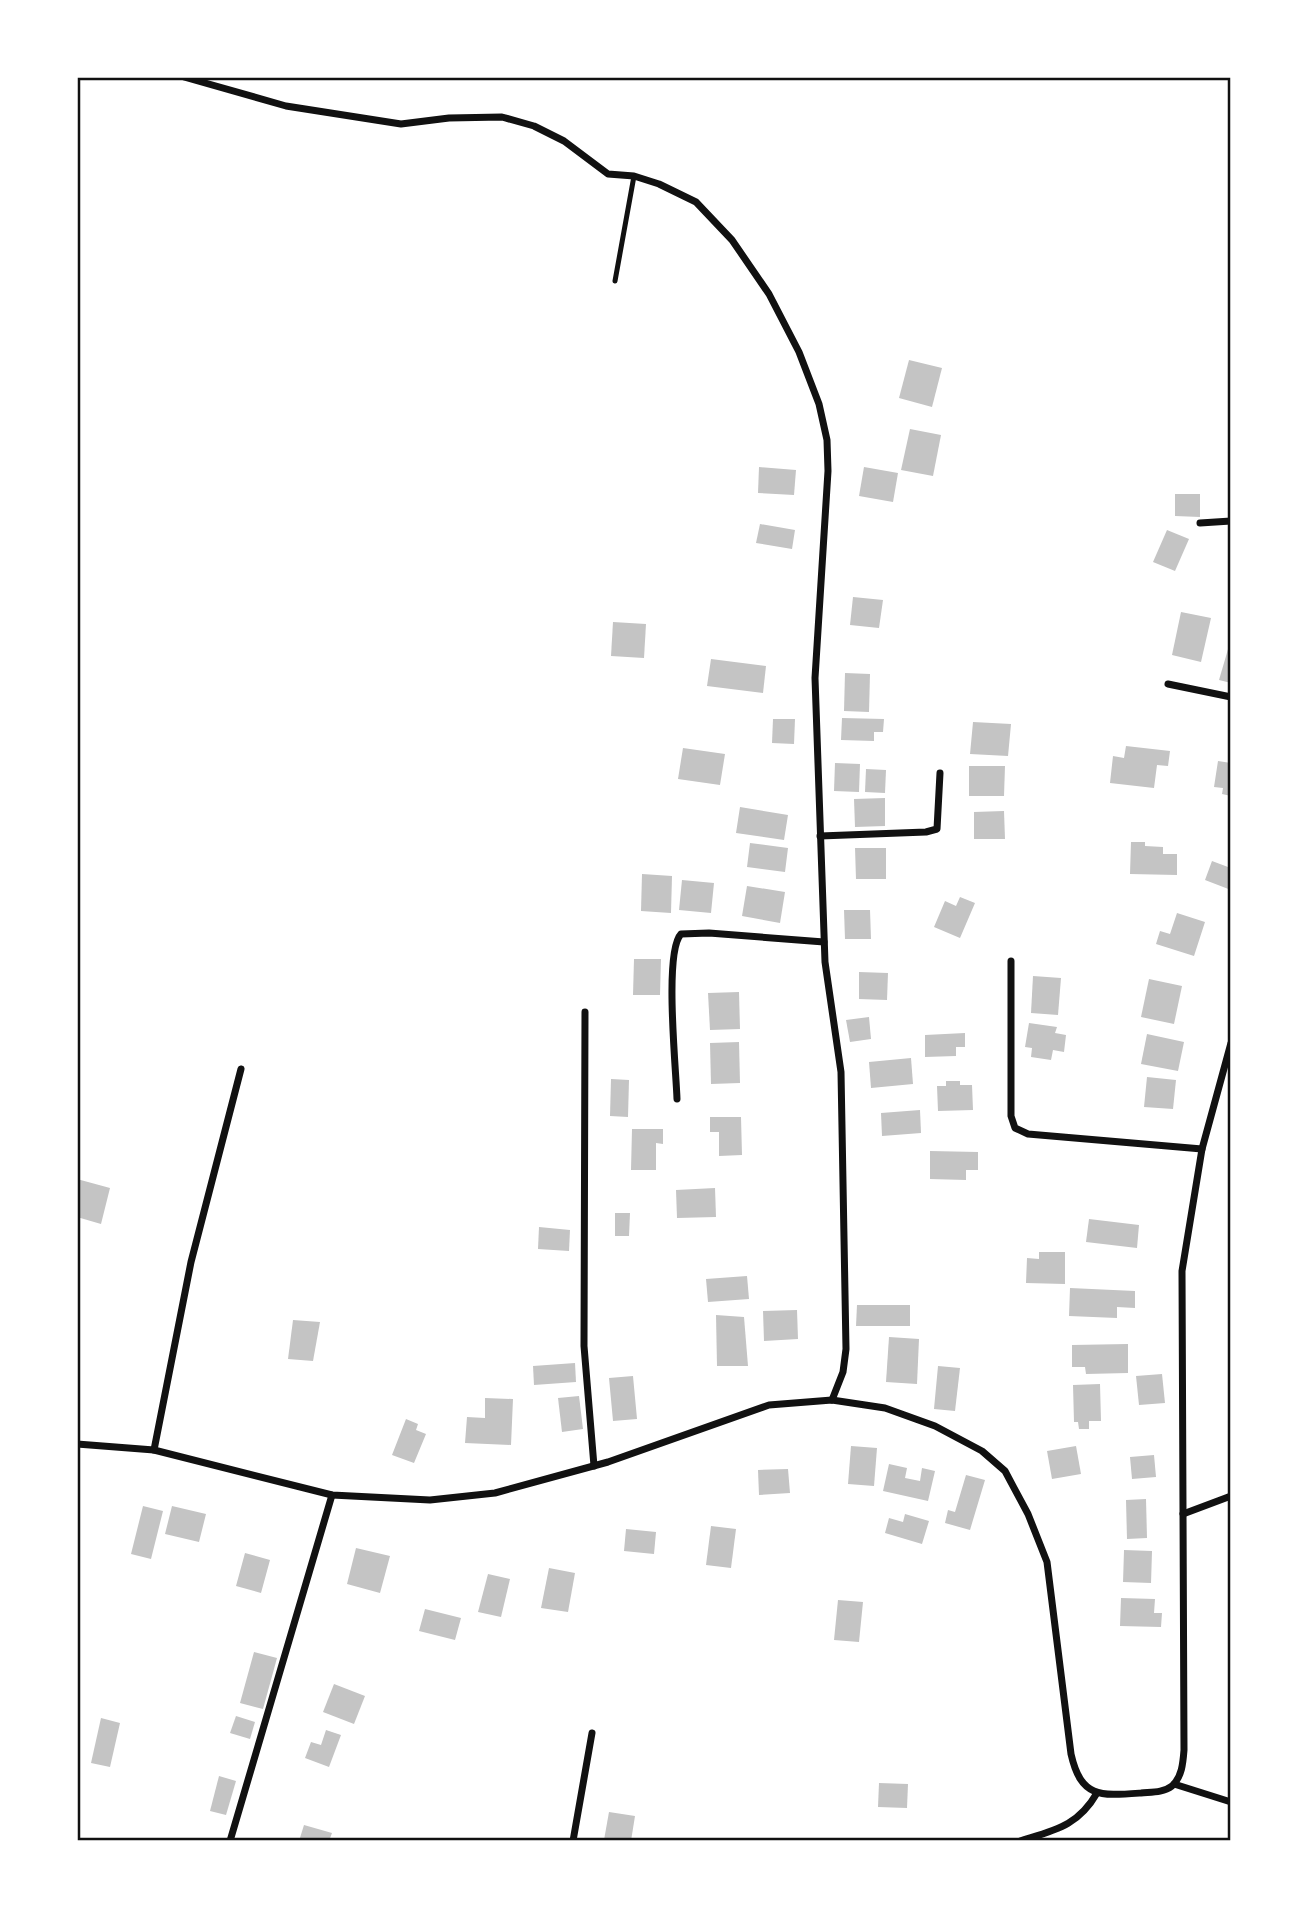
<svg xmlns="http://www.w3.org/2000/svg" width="1308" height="1918" viewBox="0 0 1308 1918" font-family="'DejaVu Sans',sans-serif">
	<rect width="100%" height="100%" fill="#fff"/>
	<g fill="#c4c4c4">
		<polygon points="909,360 942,368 932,407 899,398"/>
		<polygon points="910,429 941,435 933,476 901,470"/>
		<polygon points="759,467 796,470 794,495 758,493"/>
		<polygon points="864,467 898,473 893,502 859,496"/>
		<polygon points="1175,494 1200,494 1200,517 1175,516"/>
		<polygon points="760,524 795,530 792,549 756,543"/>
		<polygon points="1167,530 1189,539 1175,571 1153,562"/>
		<polygon points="853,597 883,600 879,628 850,625"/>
		<polygon points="1181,612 1211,618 1201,662 1172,655"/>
		<polygon points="613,622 646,624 644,658 611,656"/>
		<polygon points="1231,639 1231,683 1219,680"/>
		<polygon points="711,659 766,666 763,693 707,686"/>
		<polygon points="845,673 870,674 869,712 844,711"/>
		<polygon points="842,718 884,719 883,732 874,732 874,741 841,740"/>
		<polygon points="773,719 795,719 794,744 772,743"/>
		<polygon points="973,722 1011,724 1008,756 970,754"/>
		<polygon points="1126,746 1170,751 1168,766 1157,765 1154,788 1110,783 1113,756 1124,758"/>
		<polygon points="683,748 725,754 720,785 678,779"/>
		<polygon points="1218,761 1231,763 1231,796 1222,794 1223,788 1214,787"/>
		<polygon points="835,763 860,764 859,792 834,791"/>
		<polygon points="969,766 1005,766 1004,796 969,796"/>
		<polygon points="866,769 886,770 885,793 865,792"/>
		<polygon points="885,798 885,826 855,827 854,799"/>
		<polygon points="740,807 788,815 784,840 736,833"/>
		<polygon points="1004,811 1005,839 974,839 974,812"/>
		<polygon points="1131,842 1145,842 1145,846 1163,847 1163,854 1177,854 1177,875 1130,874"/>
		<polygon points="750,843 788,848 785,872 747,867"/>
		<polygon points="855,848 886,848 886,879 856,879"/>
		<polygon points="1231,860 1231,890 1205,880 1212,861 1228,867"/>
		<polygon points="642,874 672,876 671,913 641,911"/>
		<polygon points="682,880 714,883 711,913 679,910"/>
		<polygon points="747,886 785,892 780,923 742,916"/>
		<polygon points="960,897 975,903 960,938 934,927 945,901 956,906"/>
		<polygon points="844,910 870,910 871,939 845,939"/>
		<polygon points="1177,913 1205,922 1194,956 1156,944 1160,931 1170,934"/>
		<polygon points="634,959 661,959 660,995 633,995"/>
		<polygon points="859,972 888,973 887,1000 859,999"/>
		<polygon points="1033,976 1061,978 1058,1015 1031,1013"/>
		<polygon points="1149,979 1182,986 1174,1024 1141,1017"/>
		<polygon points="739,992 740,1029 710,1030 708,993"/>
		<polygon points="869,1017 871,1039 850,1042 846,1020"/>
		<polygon points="1029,1023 1057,1027 1055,1033 1066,1035 1064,1052 1053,1050 1051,1060 1031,1057 1032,1048 1025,1047"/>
		<polygon points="965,1033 965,1047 956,1047 956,1056 925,1057 925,1035"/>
		<polygon points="1147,1034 1184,1042 1178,1071 1141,1064"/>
		<polygon points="739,1042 740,1083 711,1084 710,1043"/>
		<polygon points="911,1058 913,1084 871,1088 869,1062"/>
		<polygon points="1147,1077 1176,1080 1173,1109 1144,1107"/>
		<polygon points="611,1079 629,1080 628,1117 610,1116"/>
		<polygon points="946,1081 960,1081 960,1085 972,1085 973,1110 938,1111 937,1086 946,1086"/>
		<polygon points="920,1110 921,1133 882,1136 881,1113"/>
		<polygon points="710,1117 741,1117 742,1155 719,1156 719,1132 710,1132"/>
		<polygon points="632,1129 663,1129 663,1144 656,1143 656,1170 631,1170"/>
		<polygon points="930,1151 978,1152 978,1170 966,1170 966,1180 930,1179"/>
		<polygon points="77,1179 110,1188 101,1224 77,1217"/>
		<polygon points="715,1188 716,1217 677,1218 676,1190"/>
		<polygon points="615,1213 630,1213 629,1236 615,1236"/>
		<polygon points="1089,1219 1139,1225 1137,1248 1086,1242"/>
		<polygon points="539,1227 570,1230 569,1251 538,1249"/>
		<polygon points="1039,1252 1065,1252 1065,1284 1026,1283 1027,1258 1039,1259"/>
		<polygon points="747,1276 749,1299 708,1302 706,1279"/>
		<polygon points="1070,1288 1135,1291 1135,1308 1117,1307 1117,1318 1069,1316"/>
		<polygon points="857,1305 910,1305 910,1326 856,1326"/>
		<polygon points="797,1310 798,1339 764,1341 763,1311"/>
		<polygon points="716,1315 744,1317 748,1366 717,1366"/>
		<polygon points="293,1320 320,1322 313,1361 288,1359"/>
		<polygon points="889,1337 919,1339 917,1384 886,1382"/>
		<polygon points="1128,1344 1128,1373 1086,1374 1085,1367 1072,1367 1072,1345"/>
		<polygon points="575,1363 576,1382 534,1385 533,1366"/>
		<polygon points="938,1366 960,1368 955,1411 934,1409"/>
		<polygon points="1162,1374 1165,1403 1139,1405 1136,1376"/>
		<polygon points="633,1376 637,1419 613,1421 609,1378"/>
		<polygon points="1100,1384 1101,1421 1089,1421 1089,1429 1079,1429 1078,1422 1074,1422 1073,1385"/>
		<polygon points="579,1396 583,1429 562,1432 558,1398"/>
		<polygon points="485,1398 513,1399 511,1445 465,1443 467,1417 485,1418"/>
		<polygon points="406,1419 418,1424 416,1430 426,1434 414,1463 392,1455"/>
		<polygon points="851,1446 877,1448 874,1486 848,1484"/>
		<polygon points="1076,1446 1081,1474 1052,1479 1047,1451"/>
		<polygon points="1154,1455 1156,1477 1132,1479 1130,1457"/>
		<polygon points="889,1464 907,1468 905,1478 920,1481 922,1468 935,1471 928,1501 883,1491"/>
		<polygon points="788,1469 790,1493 759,1495 758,1470"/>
		<polygon points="966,1475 985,1480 970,1530 945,1523 948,1510 955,1512"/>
		<polygon points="1146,1499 1147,1538 1127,1539 1126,1500"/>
		<polygon points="143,1506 163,1511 151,1559 131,1554"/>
		<polygon points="172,1506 206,1514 199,1542 165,1534"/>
		<polygon points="905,1514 929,1521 922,1544 885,1533 889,1518 903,1522"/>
		<polygon points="711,1526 736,1529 731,1568 706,1565"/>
		<polygon points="626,1529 656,1532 654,1554 624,1551"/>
		<polygon points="356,1548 390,1556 380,1593 347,1584"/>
		<polygon points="1124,1550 1152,1551 1151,1583 1123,1582"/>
		<polygon points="245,1553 270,1560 261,1593 236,1586"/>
		<polygon points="549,1568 575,1573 568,1612 541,1608"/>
		<polygon points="488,1574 510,1579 501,1617 478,1612"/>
		<polygon points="1121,1598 1155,1599 1154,1613 1162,1613 1161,1627 1120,1626"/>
		<polygon points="838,1600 863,1602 859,1642 834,1640"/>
		<polygon points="425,1609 461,1618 455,1640 419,1631"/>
		<polygon points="254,1652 277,1658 263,1709 240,1703"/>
		<polygon points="334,1684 365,1696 354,1724 323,1712"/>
		<polygon points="236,1716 255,1722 250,1739 230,1733"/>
		<polygon points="101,1718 120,1723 110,1767 91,1763"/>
		<polygon points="326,1730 341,1735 329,1767 305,1758 311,1742 321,1745"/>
		<polygon points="219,1776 236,1781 226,1815 210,1811"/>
		<polygon points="879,1783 908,1784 907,1808 878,1807"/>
		<polygon points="609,1812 635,1816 631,1841 604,1840"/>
		<polygon points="304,1825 332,1833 329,1841 299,1841"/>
	</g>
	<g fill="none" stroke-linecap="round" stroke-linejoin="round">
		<polyline stroke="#111" stroke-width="5" points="615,281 634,176"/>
		<g stroke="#111" stroke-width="7">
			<polyline points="184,77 286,106 401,124 449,118 502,117 534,126 564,141 608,174 634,176 659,184 696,202 732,240 769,294 799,352 819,404 827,440 828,471 815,678 825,962 841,1072 846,1349 843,1372 832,1400"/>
			<polyline points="1200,523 1231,521"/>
			<polyline points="1168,684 1231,697"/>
			<polyline points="820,836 926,832 937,829 940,773"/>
			<polyline points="1011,961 1011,1116 1015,1128 1028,1134 1202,1149"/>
			<polyline points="585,1012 584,1346 594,1466"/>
			<path d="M677,1099C676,1068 664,952 681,934L709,933L824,942"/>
			<path d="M77,1444L154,1450L332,1495L430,1500L495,1493L608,1462L769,1405L832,1400L885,1408L935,1426L982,1451L1005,1471L1028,1514L1047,1562L1071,1754C1081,1798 1100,1796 1141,1793C1151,1792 1163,1793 1172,1786C1182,1777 1183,1763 1184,1750L1182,1271L1202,1149L1231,1043"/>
			<polyline points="154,1450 191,1262 241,1069"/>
			<polyline points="1183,1514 1231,1496"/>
			<polyline points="1174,1784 1231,1802"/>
			<polyline points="230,1841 332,1495"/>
			<polyline points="573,1841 592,1733"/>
			<path d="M1020,1841C1055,1830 1078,1826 1097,1793"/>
		</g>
	</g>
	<rect width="1308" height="1918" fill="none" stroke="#ffffff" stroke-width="158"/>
	<rect x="79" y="79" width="1150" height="1760" fill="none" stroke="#111" stroke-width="2.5"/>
</svg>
